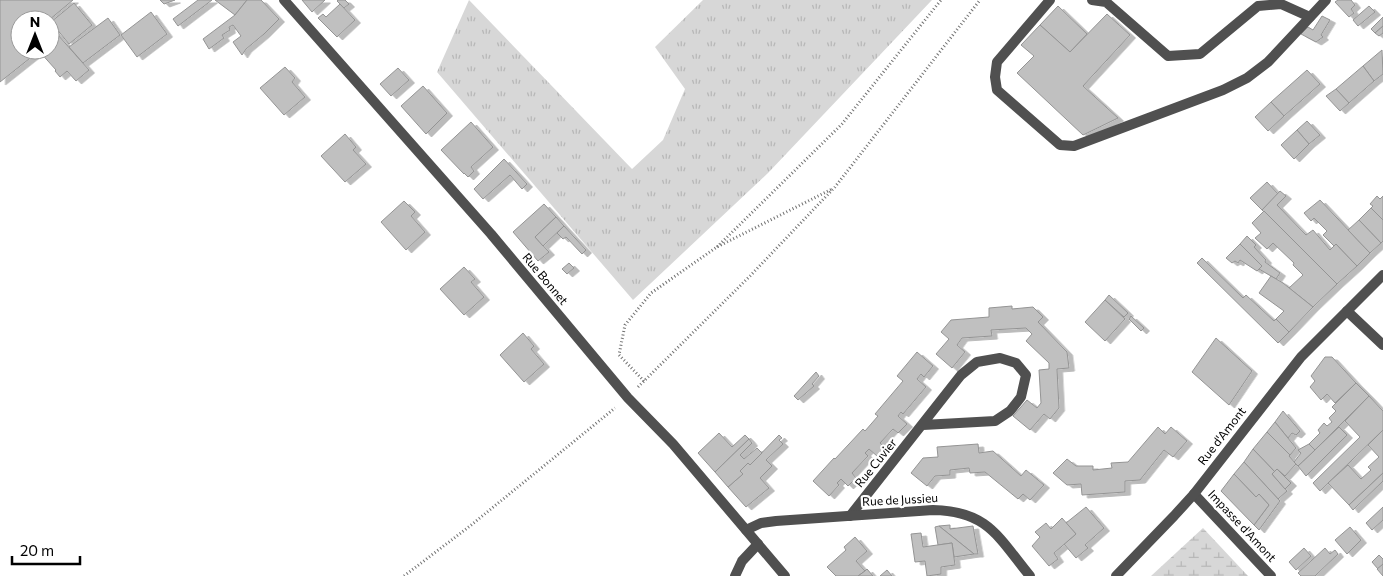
<svg xmlns="http://www.w3.org/2000/svg" width="1383" height="576" viewBox="0 0 1383 576" font-family="Commissioner,sans-serif">
	<defs>
		<pattern id="grass-tufts" width="24" height="20" patternUnits="userSpaceOnUse" patternTransform="scale(1.25)"><rect width="24" height="20" fill="#d7d7d7"/><path d="M3 7l-1-3M5 7V3M7 7l1-3M15 17l-1-3M17 17v-4M19 17l1-3" fill="none" stroke="#b7b7b7"/></pattern>
		<pattern id="wetland-marsh" width="20" height="14" patternUnits="userSpaceOnUse" patternTransform="scale(1.25)"><rect width="20" height="14" fill="#d7d7d7"/><path d="M1 5h8M5 5V1M11 12h8M15 12V8" fill="none" stroke="#b7b7b7"/></pattern>
		<filter id="shadow"><feDropShadow dx="5.5" dy="3" stdDeviation="0" flood-color="#0004"/></filter>
	</defs>
	<rect width="100%" height="100%" fill="#fff"/>
	<polygon fill="url(#grass-tufts)" points="469,0 632,169 663,140 685,89 655,47 703,0 932,0 768,173 633,300 437,72"/>
	<polygon fill="url(#wetland-marsh)" points="1203,528 1248,576 1151,576"/>
	<g fill="#c0c0c0" stroke="#949494" filter="url(#shadow)">
		<polygon points="0,0 73,0 49,20 20,20 20,50 50,50 50,26 89,70 76,81 67,71 60,77 55,71 56,70 39,51 0,82"/>
		<polygon points="160,0 175,0 164,4"/>
		<polygon points="198,0 212,0 178,26 173,19"/>
		<polygon points="215,0 247,0 235,15"/>
		<polygon points="247,0 261,0 279,19 264,34 246,49 242,55 233,42 241,36 233,25 229,27 230,30 222,35 224,38 209,49 203,39 235,15"/>
		<polygon points="302,0 325,0 312,12"/>
		<polygon points="338,0 345,0 349,4 344,8 337,1"/>
		<polygon points="1338,0 1351,0 1355,5 1351,9 1354,13 1349,17 1335,2"/>
		<polygon points="74,3 92,25 69,44 51,22"/>
		<polygon points="340,4 355,20 337,37 318,18 323,14 326,17"/>
		<polygon points="1058,6 1087,34 1070,52 1040,25"/>
		<polygon points="1369,6 1375,12 1358,26 1353,20"/>
		<polygon points="151,12 167,34 137,57 121,35"/>
		<polygon points="1107,14 1130,35 1083,86 1118,118 1083,135 1017,73 1034,56 1021,45 1040,25 1070,52"/>
		<polygon points="1322,16 1330,20 1321,35 1323,37 1316,42 1301,34 1308,27 1313,30"/>
		<polygon points="1383,17 1383,26 1375,33 1371,29"/>
		<polygon points="108,18 120,35 83,63 69,47"/>
		<polygon points="1383,26 1383,33 1379,36 1375,33"/>
		<polygon points="1382,50 1383,74 1374,81 1363,66"/>
		<polygon points="1363,66 1374,81 1349,103 1336,89"/>
		<polygon points="285,67 295,78 292,82 305,97 284,115 260,88"/>
		<polygon points="398,68 409,80 391,96 380,84"/>
		<polygon points="1307,70 1320,84 1284,116 1271,102"/>
		<polygon points="423,86 447,113 426,134 401,106"/>
		<polygon points="1336,89 1349,103 1340,111 1326,96"/>
		<polygon points="1271,102 1284,116 1268,131 1255,117"/>
		<polygon points="1307,121 1320,135 1309,144 1297,130"/>
		<polygon points="471,122 493,147 471,167 474,171 468,177 464,173 464,174 441,150"/>
		<polygon points="1297,130 1309,144 1294,159 1281,145"/>
		<polygon points="345,134 356,147 353,150 366,164 345,182 321,156"/>
		<polygon points="504,159 527,184 522,189 510,175 483,199 474,189"/>
		<polygon points="1267,182 1278,194 1262,210 1250,198"/>
		<polygon points="1280,191 1286,196 1277,205 1306,235 1313,230 1330,250 1336,244 1357,266 1337,284 1262,210"/>
		<polygon points="1377,196 1380,199 1383,196 1383,220 1371,208 1373,206 1370,204"/>
		<polygon points="1320,200 1370,253 1357,266 1336,244 1334,246 1323,235 1327,231 1314,218 1311,221 1304,213"/>
		<polygon points="404,201 415,212 411,216 425,232 406,250 381,222"/>
		<polygon points="544,204 556,217 535,237 549,252 538,261 513,232"/>
		<polygon points="1371,208 1383,220 1383,241 1381,243 1359,220"/>
		<polygon points="1264,211 1337,284 1313,307 1289,288 1303,275 1293,265 1294,263 1273,243 1267,249 1255,238 1261,233 1252,223"/>
		<polygon points="556,217 564,226 543,246 535,237"/>
		<polygon points="1359,220 1381,243 1370,253 1348,230"/>
		<polygon points="564,226 586,250 582,254 566,237 563,239 557,233"/>
		<polygon points="1247,236 1256,245 1254,247 1266,260 1265,262 1280,273 1276,279 1259,269 1262,266 1240,244"/>
		<polygon points="1240,244 1262,266 1257,271 1240,260 1238,263 1235,261 1232,263 1226,258"/>
		<polygon points="1202,258 1243,298 1246,295 1274,321 1276,319 1289,332 1278,343 1197,263"/>
		<polygon points="569,263 574,268 567,274 562,269"/>
		<polygon points="464,267 475,279 471,282 484,297 464,315 440,289"/>
		<polygon points="1271,276 1283,283 1313,307 1289,332 1276,319 1284,311 1259,293"/>
		<polygon points="1109,295 1128,313 1124,317 1105,300"/>
		<polygon points="1105,300 1125,319 1105,341 1085,322"/>
		<polygon points="1012,306 1012,309 1033,307 1043,317 1038,322 1067,352 1069,368 1057,369 1059,408 1050,419 1044,414 1030,430 1013,416 1027,400 1037,408 1041,403 1039,370 1049,369 1049,363 1026,341 1032,334 1026,328 991,330 992,336 962,338 957,345 965,352 952,368 936,354 949,339 941,332 951,320 989,317 989,308"/>
		<polygon points="1131,316 1144,328 1141,331 1129,319"/>
		<polygon points="523,333 534,346 531,349 544,364 524,382 500,355"/>
		<polygon points="1216,338 1252,371 1229,405 1192,372"/>
		<polygon points="917,352 933,366 924,377 921,374 917,379 926,387 903,414 901,412 898,416 907,424 898,433 893,429 880,443 885,448 877,456 869,449 865,453 868,456 852,473 856,478 848,486 841,479 837,483 839,485 829,496 813,481 834,458 835,459 863,429 865,431 878,416 875,414 903,381 897,376"/>
		<polygon points="1325,357 1332,357 1356,383 1335,403 1327,394 1321,400 1310,387 1315,381 1311,376"/>
		<polygon points="816,372 819,376 812,384 814,386 798,400 794,396"/>
		<polygon points="1356,383 1369,396 1315,450 1309,444 1320,433 1318,430 1324,423 1327,426 1332,422 1329,418 1336,411 1332,407"/>
		<polygon points="1369,396 1383,411 1383,430 1320,491 1313,483 1360,437 1345,421"/>
		<polygon points="1283,411 1300,431 1296,435 1292,433 1288,438 1275,422"/>
		<polygon points="1275,422 1296,448 1290,455 1267,432"/>
		<polygon points="1158,427 1165,434 1171,427 1187,441 1173,457 1164,450 1140,480 1125,481 1125,492 1082,495 1081,484 1067,485 1053,473 1067,459 1076,466 1093,466 1093,470 1112,468 1111,463 1128,462"/>
		<polygon points="1339,427 1347,435 1306,476 1298,466"/>
		<polygon points="1383,430 1383,473 1349,505 1328,483 1348,465 1361,479 1371,470 1368,467 1379,457 1368,445"/>
		<polygon points="1267,432 1290,455 1289,456 1296,464 1285,476 1277,469 1275,472 1253,449"/>
		<polygon points="719,433 732,447 745,435 749,439 715,472 698,453"/>
		<polygon points="779,435 782,438 779,440 783,444 766,460 772,466 760,478 769,488 746,507 728,487 743,474 740,471 748,463 750,465"/>
		<polygon points="749,439 752,443 740,455 744,459 757,448 762,453 750,465 748,463 740,471 743,474 728,487 715,472"/>
		<polygon points="978,444 979,453 993,451 1021,476 1026,470 1044,485 1030,500 1023,494 1018,499 985,472 970,473 969,468 950,470 950,475 935,476 927,486 911,473 923,458 938,457 937,447"/>
		<polygon points="1309,444 1315,450 1298,466 1294,462 1301,453 1298,450"/>
		<polygon points="1253,449 1275,472 1272,474 1287,491 1278,499 1244,462"/>
		<polygon points="1244,462 1280,501 1259,530 1254,525 1269,505 1259,494 1256,497 1234,474"/>
		<polygon points="1277,469 1291,483 1285,489 1272,474"/>
		<polygon points="1383,473 1383,481 1353,510 1349,505"/>
		<polygon points="1234,474 1256,497 1259,494 1269,505 1254,525 1221,491"/>
		<polygon points="1086,507 1104,528 1085,545 1088,548 1076,558 1064,544 1076,534 1066,523"/>
		<polygon points="1383,507 1383,520 1372,530 1366,523"/>
		<polygon points="1062,518 1076,534 1054,553 1058,559 1049,566 1032,546 1040,537 1035,532 1046,523 1051,529"/>
		<polygon points="950,525 950,529 973,526 978,554 974,554 939,526"/>
		<polygon points="939,526 974,554 954,557 952,543 938,545 935,527"/>
		<polygon points="1350,527 1361,540 1347,554 1335,540"/>
		<polygon points="921,533 923,547 952,543 955,565 941,567 941,574 927,576 925,561 915,562 911,534"/>
		<polygon points="855,537 867,551 856,561 865,571 858,576 836,576 827,567 846,550 844,547"/>
		<polygon points="1304,548 1311,556 1296,570 1289,562"/>
		<polygon points="1325,548 1330,554 1335,550 1338,554 1315,576 1301,576 1298,573"/>
		<polygon points="1379,555 1383,559 1383,564 1378,569 1372,562"/>
		<polygon points="1383,564 1383,576 1377,569"/>
		<polygon points="867,569 873,576 858,576 865,571"/>
		<polygon points="887,570 892,576 880,576"/>
	</g>
	<g fill="none" stroke-linecap="round" stroke-linejoin="round">
		<g stroke="#727272" stroke-width="3" stroke-dasharray="1 2.5" stroke-linecap="butt">
			<polyline points="717,247 842,124 941,0"/>
			<polyline points="644,381 619,355 625,325 651,293 717,247 832,189"/>
			<polyline points="638,387 750,276 835,187 980,0"/>
			<polyline points="404,576 470,526 615,408"/>
		</g>
		<g stroke="#505050" stroke-width="10">
			<polyline points="1050,0 997,62 995,77 997,90 1060,145 1074,146 1223,90 1247,78 1268,62 1326,0"/>
			<polyline points="1092,0 1106,2 1168,56 1200,54 1258,6 1281,4 1310,17"/>
			<polyline points="1194,494 1271,576"/>
		</g>
		<g stroke="#505050" stroke-width="10">
			<polyline points="284,0 491,234 628,398 673,444 785,576"/>
			<polyline points="1347,311 1383,345"/>
			<polyline points="850,516 961,375 977,362 1000,358 1016,363 1026,375 1021,397 1010,411 995,421 923,425"/>
			<path d="M746,530L761,523L776,521L933,510C988,511 998,537 1030,576"/>
			<polyline points="735,576 742,561 758,544"/>
		</g>
		<polyline stroke="#505050" stroke-width="10" points="1116,576 1174,516 1194,494 1301,357 1383,275"/>
	</g>
	<g text-anchor="middle" stroke-width="4.5" stroke-linejoin="round" paint-order="stroke">
		<g font-size="12" fill="#000" stroke="#fff">
			<text transform="translate(545 279) rotate(50)" y="4">Rue Bonnet</text>
			<text transform="translate(1222 436) rotate(-52)" y="4">Rue d'Amont</text>
			<text transform="translate(876 463) rotate(-51)" y="4">Rue Cuvier</text>
			<text transform="translate(900 500) rotate(-3)" y="4">Rue de Jussieu</text>
			<text transform="translate(1242 526) rotate(47)" y="4">Impasse d'Amont</text>
		</g>
	</g>
	<g transform="translate(35 35)"><circle r="24" fill="#ffffff" stroke="#999999"/>
	<path d="M0-4L9 19L0 12L-9 19Z" fill="#000000"/>
	<text y="-8" font-size="14" font-weight="bold" text-anchor="middle" fill="#000000">N</text>
	</g>
	<path d="M12 556v8h68v-8" fill="none" stroke="#000000" stroke-width="2.5"/>
	<text x="20" y="556" font-size="15" fill="#000000" stroke="#ffffff" stroke-width="4" paint-order="stroke">20 m</text>
</svg>
